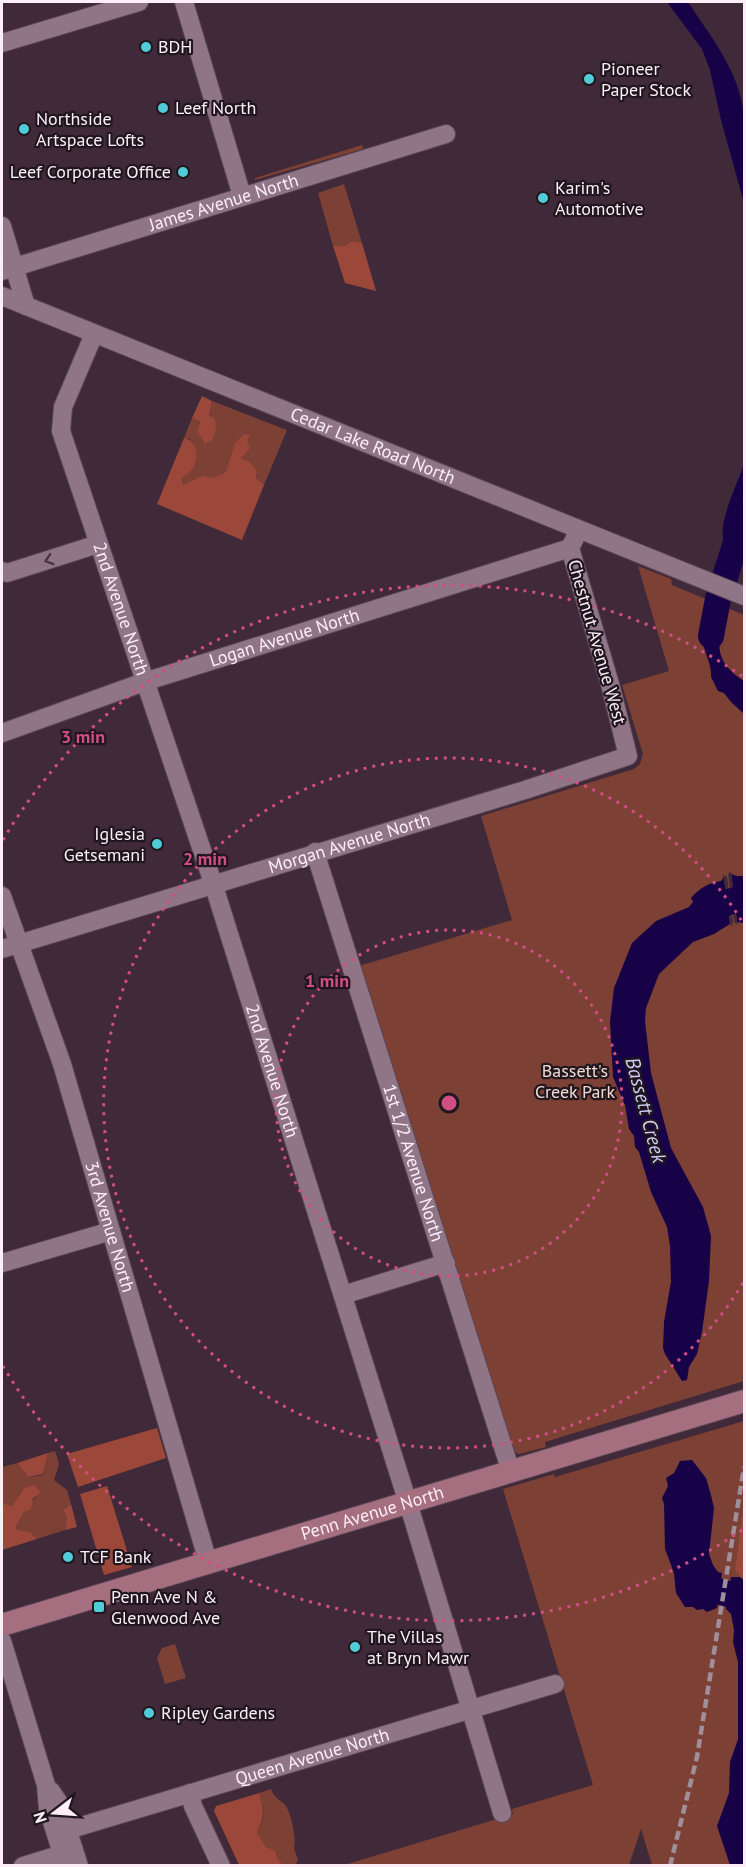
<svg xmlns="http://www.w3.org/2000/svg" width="746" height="1867" viewBox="0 0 746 1867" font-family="'PT Sans',sans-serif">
	<rect width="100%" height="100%" fill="#402939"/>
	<g fill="#7c4035">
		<polygon points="362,145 363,149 255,180 255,178"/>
		<polygon points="344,184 362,243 353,241 344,246 333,246 318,193"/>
		<path d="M212,401L287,430L264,485L256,478L257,470L249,461L241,458L243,453L234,450L227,472C220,476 210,480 203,475L183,485L182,478C199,465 197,459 190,439L184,438L192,418L201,422L209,417Z"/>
		<polygon points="638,566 671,579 672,585 744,615 744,1381 545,1442 546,1447 519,1454 513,1451 359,966 512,920 481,816 634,769 640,764 643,754 622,685 669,671"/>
		<polygon points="744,1421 744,1865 652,1865 641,1829 629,1865 341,1866 513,1814 512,1809 593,1785 503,1489 554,1474 555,1477"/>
		<polygon points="55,1451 59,1464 54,1480 67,1490 71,1504 63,1510 67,1517 65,1530 37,1539 30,1532 15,1529 24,1512 40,1492 24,1488 12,1506 2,1507 2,1467 17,1463 28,1477 43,1475 48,1453"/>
		<polygon points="175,1644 186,1678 165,1684 157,1658 162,1648"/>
		<path d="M271,1789C275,1800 281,1799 286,1806C291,1814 297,1840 294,1848L298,1860L295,1865H284L278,1860L275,1850L266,1847L257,1832C266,1818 264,1808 259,1793Z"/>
	</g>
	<g fill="#9b483a">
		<polygon points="353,241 362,243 376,291 345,283 333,246 344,246"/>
		<polygon points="202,396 212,401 209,416 215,419 216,428 212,440 205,444 197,430 201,422 192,418"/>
		<path d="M244,434L250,435L247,442L250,448L241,458L249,461L257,470L256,478L264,485L242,540L157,504L184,438C197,440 199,457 193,468C191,472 186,475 182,478L183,485L203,475C210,480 220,476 226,472L235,443Z"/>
		<polygon points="157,1428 166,1458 78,1487 67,1454"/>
		<polygon points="48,1453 43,1474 28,1477 17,1463"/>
		<polygon points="34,1485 41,1492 33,1499 31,1509 24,1512 15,1529 30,1532 37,1539 2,1550 2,1507 4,1504 12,1506 24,1488"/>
		<polygon points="107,1486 132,1567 104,1575 80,1494"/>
		<polygon points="71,1504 77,1527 65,1530 67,1517 63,1510"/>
		<polygon points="744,1505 744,1580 735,1570"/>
		<path d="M259,1793C264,1808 265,1818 257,1832L266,1847L275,1850L278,1860L284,1865H239L214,1811L216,1806Z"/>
	</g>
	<g fill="#170247">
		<path d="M667,2H688C711,37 740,72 744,116C746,144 745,175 744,203L721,120L710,70L702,49Z"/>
		<path d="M744,464V549L738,576L715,567L725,542C715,528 739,480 744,464Z"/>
		<path d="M707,599L726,607C718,641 711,660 744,681V714L731,702L724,693L718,691L711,677C713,666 700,643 700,629C700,620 705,608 707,599Z"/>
		<polygon points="731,874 737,876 744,876 744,923 737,922"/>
		<path d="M724,877L730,924L714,934L693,942L659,974L646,1008L645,1021L651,1073L671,1148L703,1207L711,1236L709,1281L702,1332L697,1354L689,1367L687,1380L682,1381L665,1354L663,1348L664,1322L671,1281L670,1246L667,1227L651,1192L639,1152L635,1147L634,1136L629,1129L625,1105L613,1077L610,1022L614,988L632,943L656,921L689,907L693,902L691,898C699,888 709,883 721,881Z"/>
		<polygon points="692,1460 706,1478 711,1495 714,1508 709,1554 713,1565 718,1572 722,1573 717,1608 707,1612 703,1609 697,1610 693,1607 685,1607 676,1593 674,1573 665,1549 664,1504 662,1498 668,1486 666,1478 674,1473 680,1461"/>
		<polygon points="731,1577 740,1577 744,1580 744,1865 730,1865 717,1826 729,1793 730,1762 738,1739 738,1662 733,1642 734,1630 731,1614 726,1609"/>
	</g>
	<g fill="#402939">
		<polygon points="731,871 737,922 738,925 734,922 728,874"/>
		<polygon points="723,874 727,877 733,923 731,927"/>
	</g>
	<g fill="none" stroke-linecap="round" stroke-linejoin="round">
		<g stroke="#170247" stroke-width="26">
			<polyline points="711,636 718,599 739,533 744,509"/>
			<polyline points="697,918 717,906 744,897"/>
			<path d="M695,1571C708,1592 718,1591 740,1597L744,1603"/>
		</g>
		<g stroke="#5a4654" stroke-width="20">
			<g id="minor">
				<polyline points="184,2 242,196"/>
				<polyline points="2,43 139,2"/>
				<polyline points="2,226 26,306"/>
				<path id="s1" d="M2,271L446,134"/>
				<path id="s2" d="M2,296L744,596"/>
				<path id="s3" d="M94,334L63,407L61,431L213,883L413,1519L502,1813"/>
				<polyline points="2,571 7,573 98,544"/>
				<path id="s4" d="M2,733L144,682L570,548"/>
				<path id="s5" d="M315,852L511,1472"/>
				<path id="s6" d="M2,896L62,1064L208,1562"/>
				<path id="s7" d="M2,949L525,790L628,756L610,684L570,548L579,530"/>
				<polyline points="2,1263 111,1231"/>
				<polyline points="343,1295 446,1263"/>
				<polyline points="2,1641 46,1785 48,1809 66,1866"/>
				<polyline points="51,1791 59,1803 79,1866"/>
				<polyline points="190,1793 193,1806 221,1866"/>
				<path id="s8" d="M68,1830L555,1684"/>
				<polyline points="23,1866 62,1854"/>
			</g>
		</g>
		<g stroke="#5a4654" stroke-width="24">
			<g id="major">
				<path id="s9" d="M2,1625L744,1401"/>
			</g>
		</g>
		<use href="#minor" stroke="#907587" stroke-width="18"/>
		<use href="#major" stroke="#a66f80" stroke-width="22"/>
		<polyline stroke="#a08e9a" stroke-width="4.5" stroke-dasharray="9 4.5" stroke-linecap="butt" points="670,1866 697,1757 744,1467"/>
	</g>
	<defs><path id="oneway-chevron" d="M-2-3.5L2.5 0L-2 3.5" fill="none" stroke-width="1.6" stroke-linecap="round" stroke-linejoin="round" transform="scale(1.5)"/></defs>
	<use stroke="#473742" href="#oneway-chevron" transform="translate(49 560) rotate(162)"/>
	<g fill="none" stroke="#d14e82" stroke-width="3" stroke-dasharray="3 6">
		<circle cx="449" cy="1103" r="173"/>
		<path d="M743 1283A345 345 0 1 1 743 923"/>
		<path d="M742 1530A518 518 0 0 1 3 1366M3 840A518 518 0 0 1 742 676"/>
	</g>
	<g fill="#52cbd9" stroke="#20161d" stroke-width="2">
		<circle cx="146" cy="47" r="6"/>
		<circle cx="589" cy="79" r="6"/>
		<circle cx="163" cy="108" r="6"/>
		<circle cx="24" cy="129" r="6"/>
		<circle cx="183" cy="172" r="6"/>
		<circle cx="543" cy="198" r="6"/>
		<circle cx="157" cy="844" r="6"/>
		<circle cx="68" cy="1557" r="6"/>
		<rect x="93" y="1601" width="12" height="12" rx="3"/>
		<circle cx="355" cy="1647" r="6"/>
		<circle cx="149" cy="1713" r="6"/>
	</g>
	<g text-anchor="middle" stroke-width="4.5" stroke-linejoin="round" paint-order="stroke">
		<g font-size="18" fill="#fdeef8" stroke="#20161d" text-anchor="start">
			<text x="158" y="53">BDH</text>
			<text x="601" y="75">Pioneer<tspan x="601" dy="21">Paper Stock</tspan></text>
			<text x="175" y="114">Leef North</text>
			<text x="36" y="125">Northside<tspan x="36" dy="21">Artspace Lofts</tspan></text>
			<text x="171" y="178" text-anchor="end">Leef Corporate Office</text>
			<text x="555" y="194">Karim's<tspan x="555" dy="21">Automotive</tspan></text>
			<text x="145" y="840" text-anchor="end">Iglesia<tspan x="145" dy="21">Getsemani</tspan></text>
			<text x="80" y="1563">TCF Bank</text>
			<text x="111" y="1603">Penn Ave N &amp;<tspan x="111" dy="21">Glenwood Ave</tspan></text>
			<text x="367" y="1643">The Villas<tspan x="367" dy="21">at Bryn Mawr</tspan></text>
			<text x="161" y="1719">Ripley Gardens</text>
		</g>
		<g font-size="18" fill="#fdeef8" stroke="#20161d">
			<text dy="6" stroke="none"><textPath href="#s1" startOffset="232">James Avenue North</textPath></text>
			<text dy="6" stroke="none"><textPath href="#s2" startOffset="400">Cedar Lake Road North</textPath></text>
			<text dy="6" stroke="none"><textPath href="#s3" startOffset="291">2nd Avenue North</textPath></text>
			<text dy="6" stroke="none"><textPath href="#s4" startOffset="298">Logan Avenue North</textPath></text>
			<text transform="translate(597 642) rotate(74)" y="6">Chestnut Avenue West</text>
			<text dy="6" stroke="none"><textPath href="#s7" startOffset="363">Morgan Avenue North</textPath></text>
			<text dy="6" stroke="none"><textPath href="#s3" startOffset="777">2nd Avenue North</textPath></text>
			<text dy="6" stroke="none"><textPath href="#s5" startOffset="326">1st 1/2 Avenue North</textPath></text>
			<text dy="6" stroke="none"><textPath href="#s6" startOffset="348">3rd Avenue North</textPath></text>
			<text dy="6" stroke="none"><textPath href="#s9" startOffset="387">Penn Avenue North</textPath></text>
			<text dy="6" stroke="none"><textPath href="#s8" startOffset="255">Queen Avenue North</textPath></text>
		</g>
		<g font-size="18" fill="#f2d9d4" stroke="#20161d">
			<text x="575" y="1077">Bassett's<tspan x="575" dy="21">Creek Park</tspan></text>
		</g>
		<g font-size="20" font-style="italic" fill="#cdccf6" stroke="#20161d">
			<text transform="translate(646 1110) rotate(75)" y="7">Bassett Creek</text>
		</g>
	</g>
	<circle cx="449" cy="1103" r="9" fill="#d14e82" stroke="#20161d" stroke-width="3"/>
	<g font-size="18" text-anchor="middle" font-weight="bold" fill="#d14e82" stroke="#20161d" stroke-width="4.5" stroke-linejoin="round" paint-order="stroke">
		<text x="83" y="743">3 min</text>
		<text x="205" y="865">2 min</text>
		<text x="327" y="987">1 min</text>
	</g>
	<rect width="746" height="1867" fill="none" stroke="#fdeef8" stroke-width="6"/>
	<g transform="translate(54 1813) rotate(253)" stroke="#20161d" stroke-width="4.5" paint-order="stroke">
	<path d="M0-4.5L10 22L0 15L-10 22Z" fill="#fdeef8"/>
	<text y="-9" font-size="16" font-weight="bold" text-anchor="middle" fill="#fdeef8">N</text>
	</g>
</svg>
